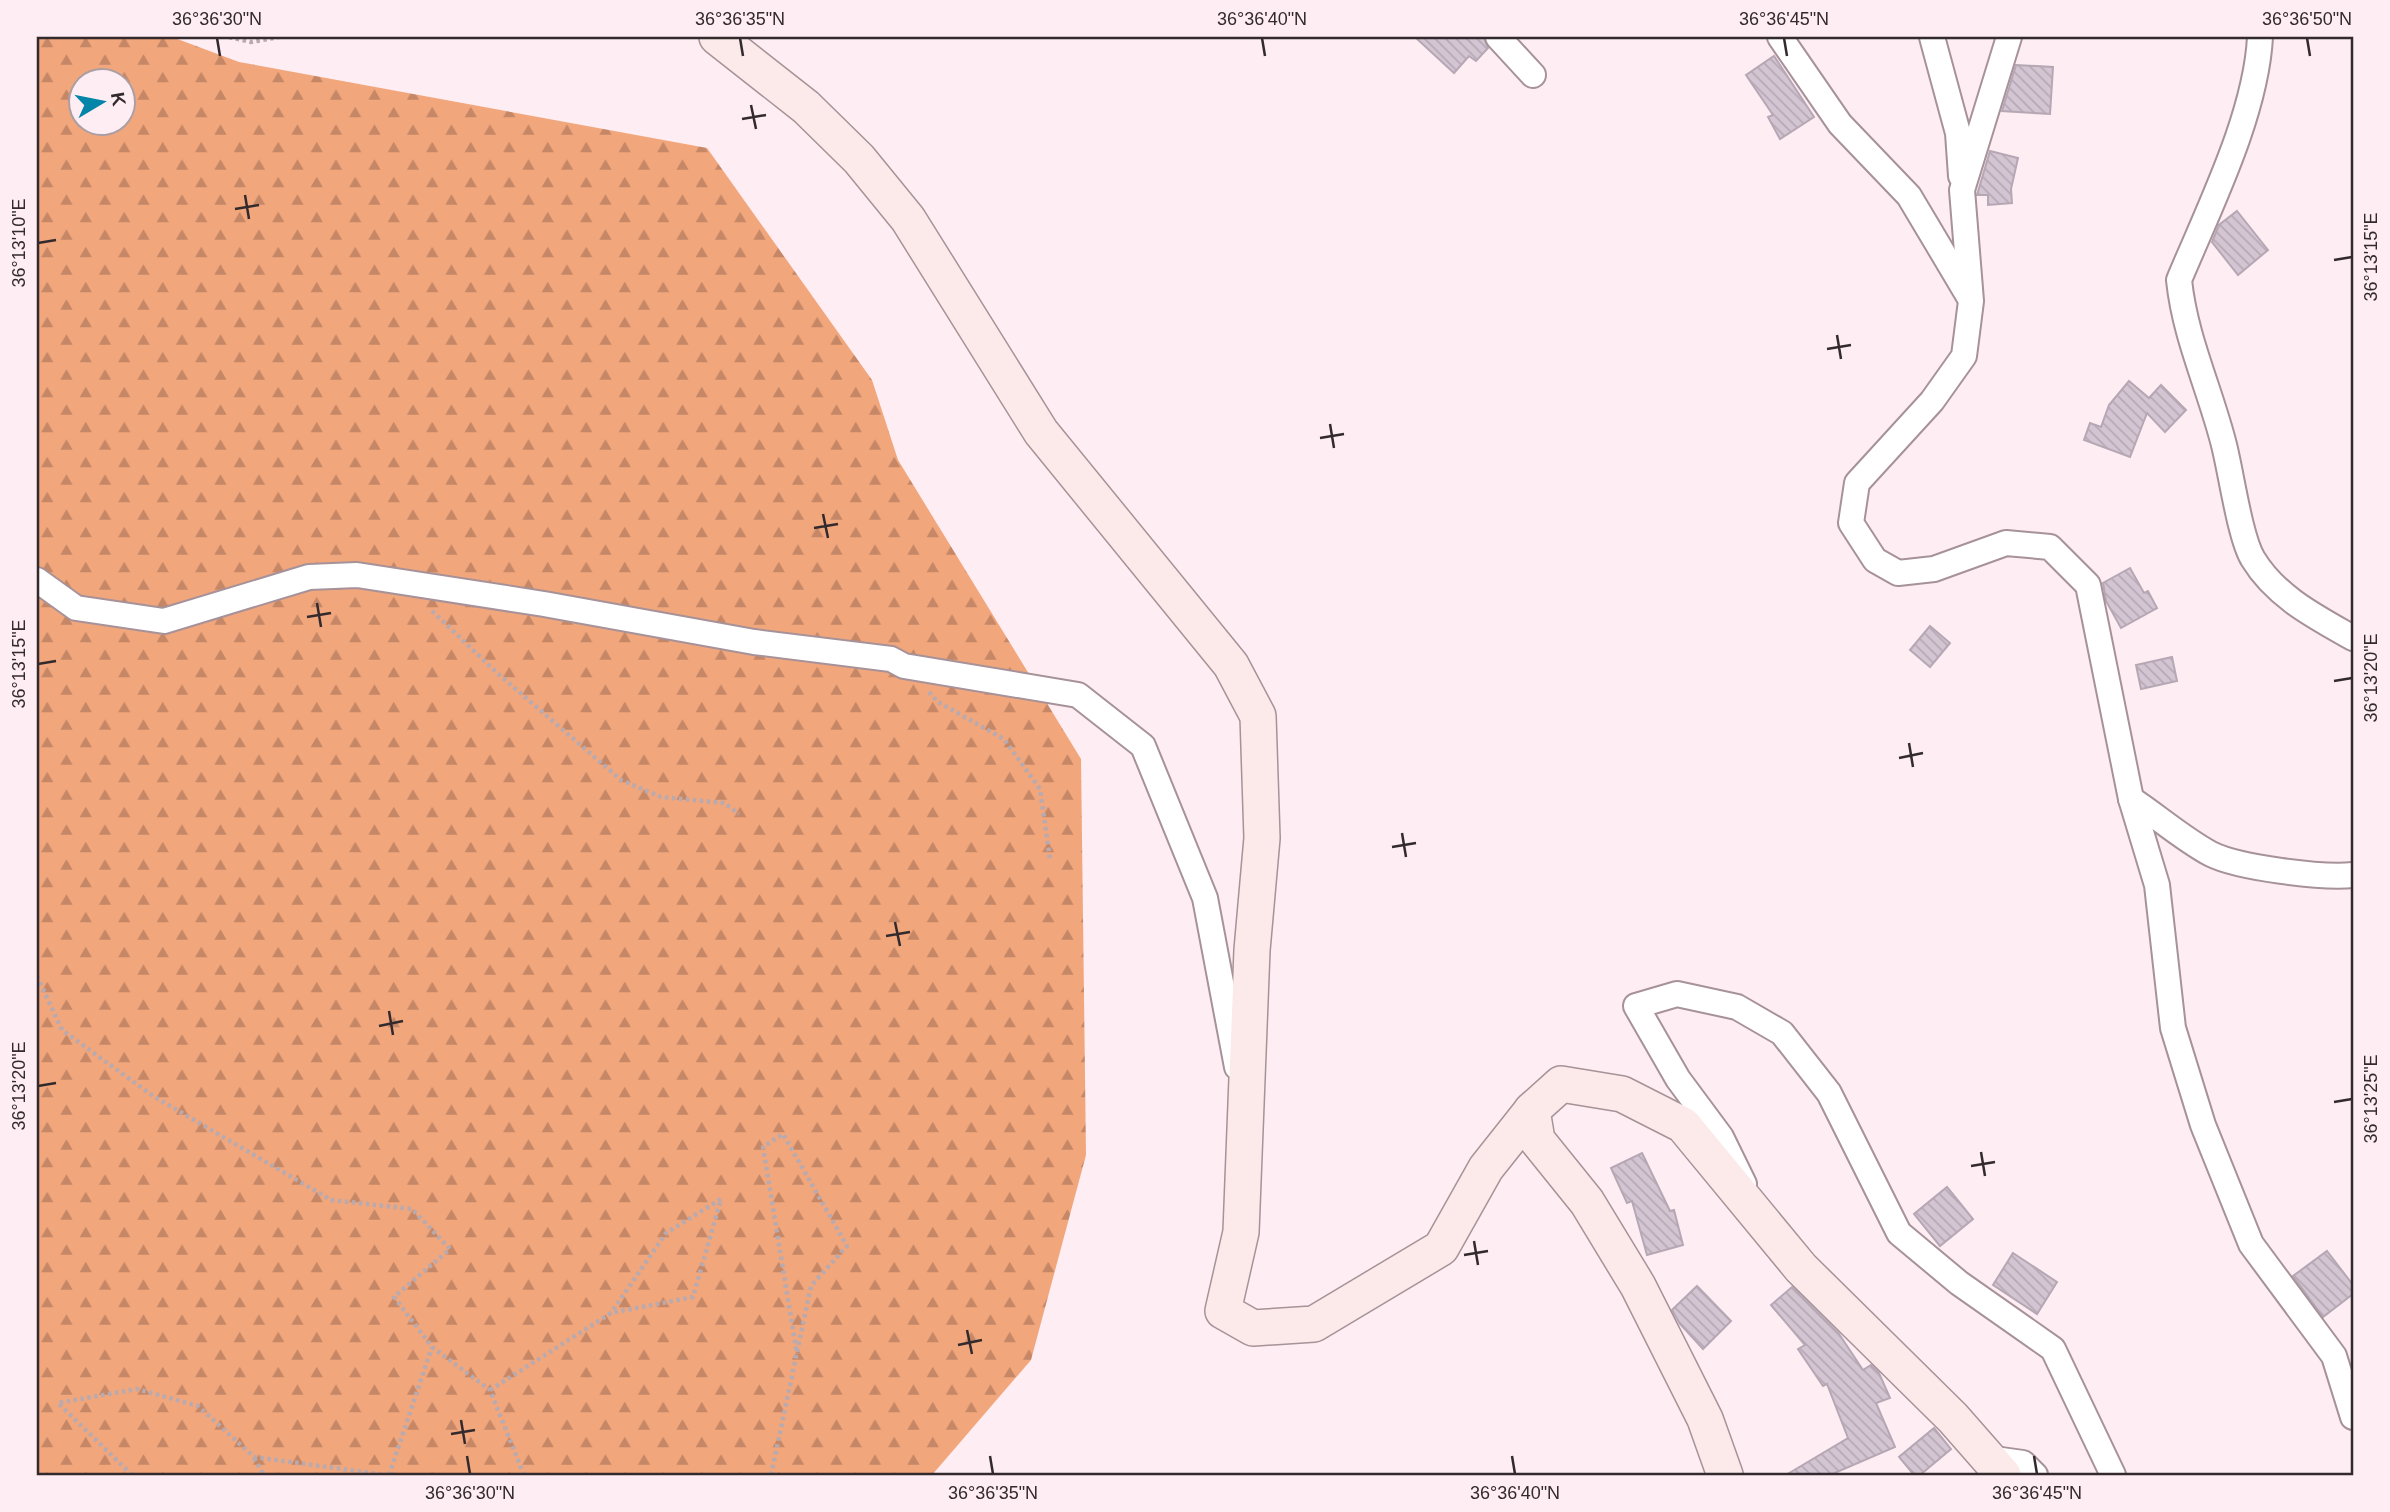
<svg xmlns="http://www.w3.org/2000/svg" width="2390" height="1512" viewBox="0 0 2390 1512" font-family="Arial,sans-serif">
	<defs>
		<pattern id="forest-firs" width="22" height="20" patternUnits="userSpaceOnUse" patternTransform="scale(1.75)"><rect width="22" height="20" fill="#f2a67c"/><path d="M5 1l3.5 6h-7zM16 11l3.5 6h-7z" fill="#c58766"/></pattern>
		<pattern id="building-back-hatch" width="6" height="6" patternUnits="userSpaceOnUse" patternTransform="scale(1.75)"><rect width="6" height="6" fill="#d4c5d2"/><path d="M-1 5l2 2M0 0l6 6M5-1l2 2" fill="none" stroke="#b6a9b5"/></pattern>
	</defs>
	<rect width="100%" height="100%" fill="#feedf2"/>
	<path fill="url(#forest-firs)" fill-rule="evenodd" d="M37,37H172L239,62L707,148L872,380L898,460L1081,759L1086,1155L1031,1360L932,1475H37ZM80,80H122V122H80Z"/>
	<g fill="url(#building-back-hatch)" stroke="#b6a7b4" stroke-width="2">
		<polygon points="1415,37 1484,37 1488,48 1476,61 1469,56 1454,73"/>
		<polygon points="1774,56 1814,117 1780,139 1768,117 1773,115 1746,75"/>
		<polygon points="2016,65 2053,67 2050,114 2002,111"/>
		<polygon points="1990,151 2018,158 2011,189 2012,203 1988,205 1988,195 1977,195"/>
		<polygon points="2237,211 2268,250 2238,275 2212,242 2219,225"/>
		<polygon points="2129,381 2149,398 2161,385 2186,410 2165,432 2147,413 2130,457 2084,440 2090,423 2101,427 2109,405"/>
		<polygon points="2130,568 2144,593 2148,591 2157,608 2121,628 2106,601 2103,583"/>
		<polygon points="1930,626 1950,643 1930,667 1910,650"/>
		<polygon points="2172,657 2177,681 2141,689 2136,665"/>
		<polygon points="1642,1153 1670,1211 1674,1210 1683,1245 1647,1255 1632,1201 1627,1203 1611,1168"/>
		<polygon points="1947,1187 1973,1219 1940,1246 1914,1214"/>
		<polygon points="2327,1251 2353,1285 2353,1294 2323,1317 2293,1276"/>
		<polygon points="2013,1253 2057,1282 2037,1314 1993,1285"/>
		<polygon points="1697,1286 1731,1321 1703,1349 1680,1324 1672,1310"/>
		<polygon points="1792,1287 1839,1334 1863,1370 1871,1365 1879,1373 1890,1398 1876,1403 1895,1447 1830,1475 1786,1475 1848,1438 1827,1384 1823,1386 1798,1349 1805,1345 1771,1305"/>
		<polygon points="1934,1428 1951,1449 1920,1475 1914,1475 1899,1457"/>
	</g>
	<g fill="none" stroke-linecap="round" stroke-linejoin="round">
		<g stroke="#a69298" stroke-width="28">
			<g id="street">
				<polyline points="1498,37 1533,75"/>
				<polyline points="1780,37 1840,124 1909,196 1968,295"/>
				<polyline points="1932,37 1958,133 1961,176"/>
				<polyline points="2009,37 1962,190 1971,301 1964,356 1932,401 1857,483 1851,523 1875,560 1898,573 1934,569 2006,543 2050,547 2088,585 2131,799 2157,885 2173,1028 2203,1125 2251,1244 2334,1356 2353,1417"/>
				<path d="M2260,37C2256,115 2209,208 2179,280C2185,338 2210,389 2224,445C2231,472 2240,538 2253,559C2276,597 2316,617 2353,638"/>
				<polyline points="37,580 76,608 164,621 309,577 357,575 544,604 754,642 891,659 904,666 1078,695 1143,746 1205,898 1237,1067"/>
				<path d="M2131,799C2157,816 2183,839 2211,854C2239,868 2322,878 2353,875"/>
				<polyline points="1744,1184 1721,1137 1678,1079 1636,1006 1677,994 1737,1007 1782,1033 1829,1093 1899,1233 1959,1283 2053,1349 2113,1475"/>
				<polyline points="1987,1464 1987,1458 2023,1463 2035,1475"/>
			</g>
		</g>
		<g stroke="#a69298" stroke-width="38">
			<g id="secondary">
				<polyline points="717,37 806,107 859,159 908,219 1041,432 1231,665 1258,716 1262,838 1252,950 1241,1232 1223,1311 1253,1328 1314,1324 1441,1248 1486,1168 1532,1110"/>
				<polyline points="1725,1475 1705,1419 1638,1286 1587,1202 1537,1140 1532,1110 1561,1084 1622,1094 1683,1125 1801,1268 1953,1418 2003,1475"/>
			</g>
		</g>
		<g stroke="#b8aaae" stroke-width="4.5" stroke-dasharray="3.5 3.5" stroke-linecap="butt">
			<polyline points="229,37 251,42 279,37"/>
			<polyline points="432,611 496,672 621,780 661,797 724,803 739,814"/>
			<polyline points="929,692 938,702 1004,739 1040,789 1050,859"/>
			<polyline points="37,976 62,1030 153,1096 331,1200 412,1209 450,1249 394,1297 432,1347 490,1390 524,1475"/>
			<polyline points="490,1390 611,1313 693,1297 721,1199 666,1233 611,1313"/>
			<polyline points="254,1458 264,1475"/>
			<polyline points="132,1475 58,1403 137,1389 198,1406 254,1457 386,1475"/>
			<polyline points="389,1475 432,1347"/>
			<polyline points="771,1475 811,1286 847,1246 783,1134 763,1147 797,1354"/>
		</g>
		<use href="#street" stroke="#fff" stroke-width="24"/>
		<use href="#secondary" stroke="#fbeae9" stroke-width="35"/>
	</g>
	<path fill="none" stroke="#322a2d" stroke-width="2.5" d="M217,38L220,56M740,38L743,56M1262,38L1265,56M1784,38L1787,56M2307,38L2310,56M751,105L756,129M742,119L766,115M245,195L249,219M235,209L259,205M38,243L56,240M2334,260L2352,257M1837,335L1841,359M1827,349L1851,345M1330,424L1334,448M1320,438L1344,434M823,514L828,538M814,528L838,524M317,603L321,627M307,617L331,613M38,664L56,661M2334,681L2352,678M1909,743L1913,767M1899,758L1923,753M1402,833L1406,857M1392,847L1416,843M895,922L900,946M886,936L910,932M389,1011L393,1035M379,1026L403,1021M38,1086L56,1083M2334,1102L2352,1099M1981,1152L1985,1176M1971,1166L1995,1162M1474,1241L1478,1265M1464,1255L1488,1251M967,1330L972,1354M958,1345L982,1340M461,1420L465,1444M451,1434L475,1430M467,1456L470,1474M990,1456L993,1474M1512,1456L1515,1474M2034,1456L2037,1474"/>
	<rect width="2390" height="1512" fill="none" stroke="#feedf2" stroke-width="77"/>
	<g transform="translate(102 102) rotate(80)"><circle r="33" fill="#feedf2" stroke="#ac9fa3" stroke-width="2"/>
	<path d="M0-5L12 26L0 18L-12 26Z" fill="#0285a8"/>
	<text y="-10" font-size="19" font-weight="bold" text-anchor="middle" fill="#322a2d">K</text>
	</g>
	<rect x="38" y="38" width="2314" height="1436" fill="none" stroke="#322a2d" stroke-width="2.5"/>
	<g font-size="18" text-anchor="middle" fill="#322a2d">
		<text x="217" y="25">36°36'30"N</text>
		<text x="740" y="25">36°36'35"N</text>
		<text x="1262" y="25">36°36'40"N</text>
		<text x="1784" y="25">36°36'45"N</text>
		<text x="2307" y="25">36°36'50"N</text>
		<text transform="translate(19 243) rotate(-90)" y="6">36°13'10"E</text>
		<text transform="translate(2371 257) rotate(-90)" y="6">36°13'15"E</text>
		<text transform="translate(19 664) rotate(-90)" y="6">36°13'15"E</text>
		<text transform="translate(2371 678) rotate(-90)" y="6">36°13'20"E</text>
		<text transform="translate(19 1086) rotate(-90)" y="6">36°13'20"E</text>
		<text transform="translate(2371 1099) rotate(-90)" y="6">36°13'25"E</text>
		<text x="470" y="1499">36°36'30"N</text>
		<text x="993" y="1499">36°36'35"N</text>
		<text x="1515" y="1499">36°36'40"N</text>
		<text x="2037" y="1499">36°36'45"N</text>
	</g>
</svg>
